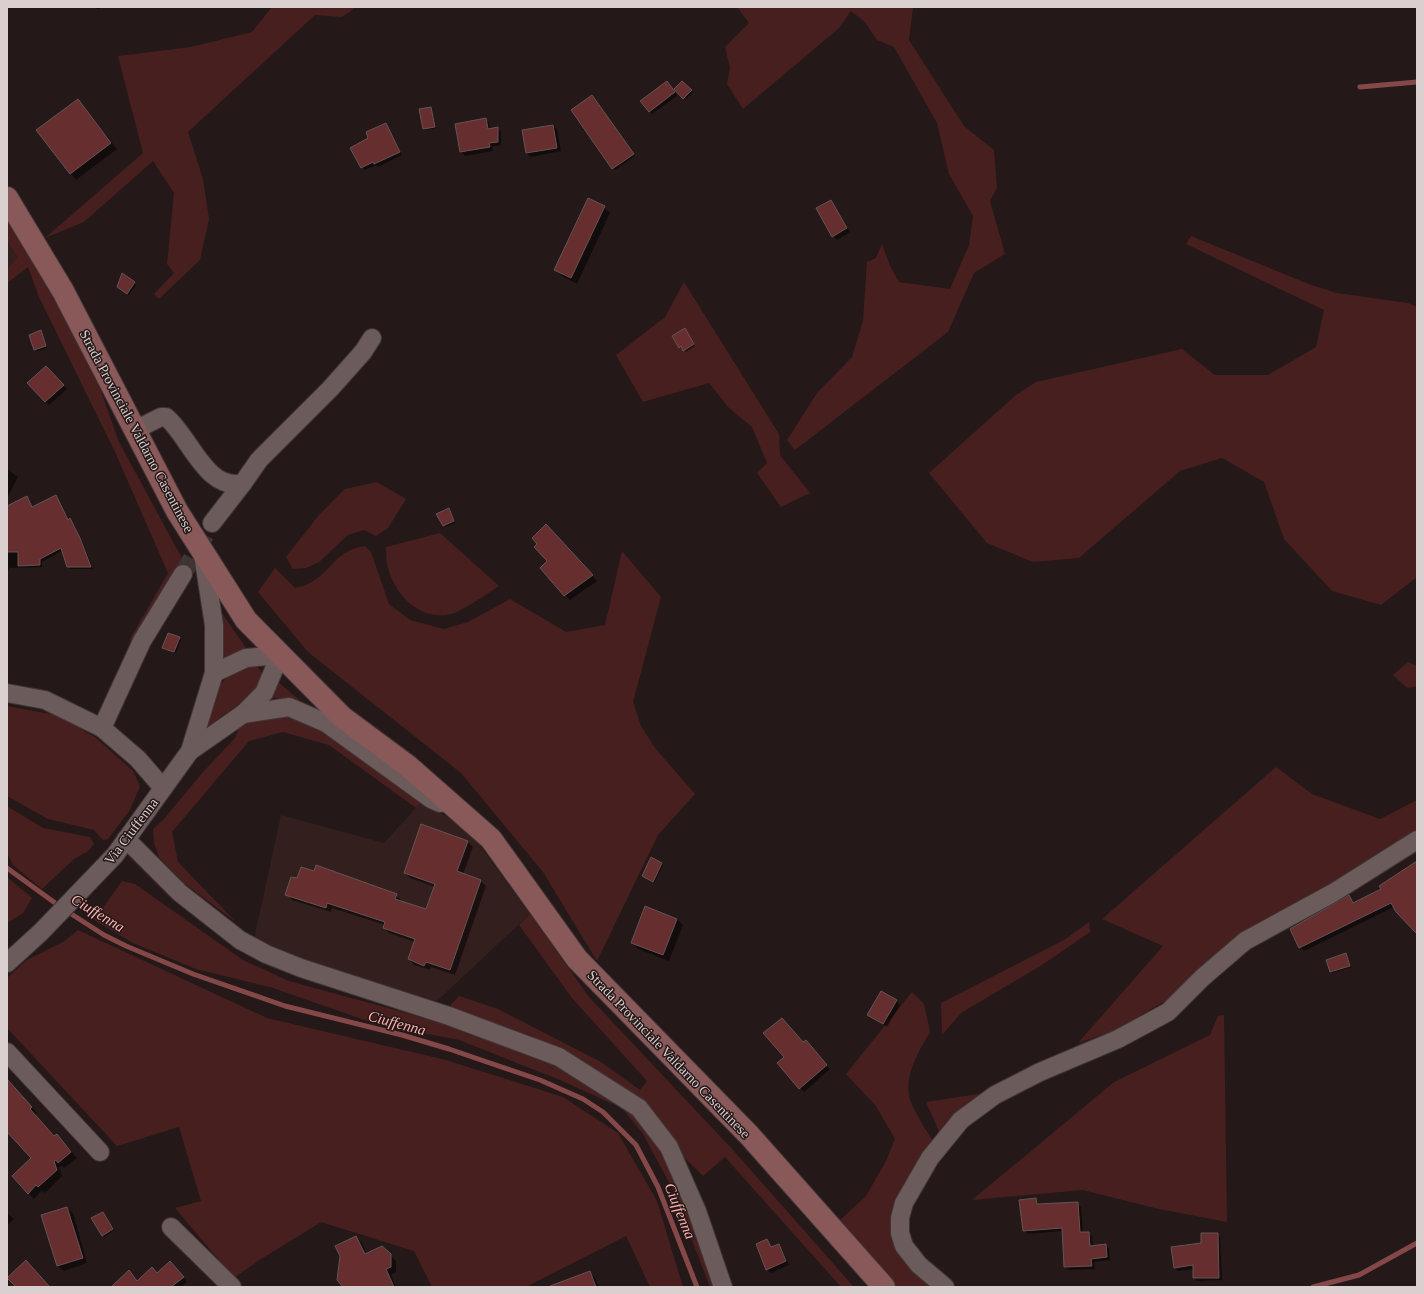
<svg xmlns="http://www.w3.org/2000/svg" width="1424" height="1294" viewBox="0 0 1424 1294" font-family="'Times New Roman',serif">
	<rect width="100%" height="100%" fill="#251818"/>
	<g fill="#331f1e">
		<polygon points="7,241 17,257 7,270"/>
		<polygon points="422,801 469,831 530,914 437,1001 297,959 254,939 281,815 384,843"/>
	</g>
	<g fill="#481f1f">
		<polygon points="272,7 356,7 342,17 315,15 188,132 203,179 209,219 200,260 159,299 154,294 174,273 167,264 174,193 153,161 84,222 45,238 143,153 118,56 191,47 252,32"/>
		<polygon points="737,7 913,7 909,40 964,126 994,150 997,188 990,201 1005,254 974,273 948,332 795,450 787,440 817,393 852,357 863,321 867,262 876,258 882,244 890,266 899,282 950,289 969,245 973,216 949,174 937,123 894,47 877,40 865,22 851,11 839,28 743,109 727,84 730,68 725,47 749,23"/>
		<polygon points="7,214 36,260 93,369 119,442 184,562 133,647 130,639 168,573 115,452 39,297 28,267 7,283 7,270 17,257 7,241"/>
		<polygon points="1191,236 1311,285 1337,293 1408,303 1417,307 1417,577 1381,605 1332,591 1284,539 1264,482 1222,458 1180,471 1079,558 1033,562 987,543 929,473 1016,395 1036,382 1182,349 1215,375 1268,375 1316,347 1324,310 1186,244"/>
		<polygon points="684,282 779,434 780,455 810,493 781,507 757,473 767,463 752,427 729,408 709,383 643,402 616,355 665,317"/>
		<polygon points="377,482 406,499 388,528 376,536 364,530 348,535 319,562 306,568 293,569 286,557 319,515 345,489"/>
		<path d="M440,533L499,586C485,595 471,605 457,612C425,625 396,598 388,568C386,562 386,554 386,547Z"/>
		<path d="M365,546L371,552L389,604L410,620L444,629L468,622L510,599L566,632L605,625L622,551L661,597L633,702L641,726L655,748L695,794L658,835L597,961L543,872L461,773L308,652L258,592L275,568L295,588C330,582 329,551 365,546Z"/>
		<polygon points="215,603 246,648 223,660"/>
		<polygon points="1408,662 1417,666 1417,686 1407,688 1393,675"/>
		<path d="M254,664C284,687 230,708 217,720C213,724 210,728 206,732L204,730L221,684L232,671Z"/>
		<polygon points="278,682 302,702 271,697"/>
		<polygon points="7,706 56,715 95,737 133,771 140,786 130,810 108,839 103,840 94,830 48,819 7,796"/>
		<polygon points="290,716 331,736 422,801 416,808 329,745 283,732 249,741 172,832 178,862 236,922 184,883 159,857 154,843 153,829 163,820 203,772 235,738 242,721"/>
		<polygon points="1276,767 1312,794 1380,819 1417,800 1417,833 1174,996 1115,1030 1078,1043 1163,946 1102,919"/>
		<polygon points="7,806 43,828 90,837 94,844 87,852 74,859 42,889 13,865 7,853"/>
		<polygon points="7,877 32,898 23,913 9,922 7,921"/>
		<polygon points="122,881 135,884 243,960 289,981 410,1014 521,1049 589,1081 635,1110 665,1149 719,1287 710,1287 671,1186 643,1134 622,1108 560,1080 459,1040 376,1024 273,988 196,969 133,943 94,920"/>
		<polygon points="530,914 589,997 733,1150 854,1287 841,1287 725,1157 703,1176 605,1078 532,1036 449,1007 459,996 498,1009 601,1062 640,1090 647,1081 572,998 519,925"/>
		<polygon points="1089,922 1090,932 1042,965 961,1013 942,1035 941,1003 1064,940"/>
		<polygon points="78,930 267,1018 446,1060 563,1097 618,1133 657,1201 683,1287 650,1287 626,1236 526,1287 432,1287 414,1251 321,1222 258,1261 234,1278 175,1208 201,1201 179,1127 117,1146 7,1028 7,978 27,960 63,942"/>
		<path d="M912,992L924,1004L930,1032C917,1054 901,1080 912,1105C918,1118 927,1131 934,1143L901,1201L903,1258L925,1283L931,1287H894L837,1223L866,1196L886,1161L895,1139L876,1106L846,1074Z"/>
		<polygon points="1224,1015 1227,1222 1159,1209 1083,1190 972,1200 1114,1082 1210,1035 1218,1016"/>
		<polygon points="991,1092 941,1136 926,1102"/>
	</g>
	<g fill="#0007">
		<polygon points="87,7 100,7 100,9"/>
		<polygon points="682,82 693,92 685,100 675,89"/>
		<polygon points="670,85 677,96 652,114 649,111"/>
		<polygon points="594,98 635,156 615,170 572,110"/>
		<polygon points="78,100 117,149 76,180 38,131"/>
		<polygon points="431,108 436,128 425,130 424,128"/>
		<polygon points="486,119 489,123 490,129 497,128 501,132 501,145 492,147 493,151 465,156 461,152 456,124"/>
		<polygon points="385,124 402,155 378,167 376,165 365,170 362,167 370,139"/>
		<polygon points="553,126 557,129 561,151 531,157 527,153 524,131"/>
		<polygon points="831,201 850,232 837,240 833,236"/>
		<polygon points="604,207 610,213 577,284 562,276 556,270"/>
		<polygon points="122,274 136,285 129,295 120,288"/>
		<polygon points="40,331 47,348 37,351 30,335"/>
		<polygon points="686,331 695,346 686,352 683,348 679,347"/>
		<polygon points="46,367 67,389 49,405 28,383"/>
		<polygon points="7,469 18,477 7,498"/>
		<polygon points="56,496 69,521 73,522 82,541 93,569 71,569 68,566 63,550 42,562 42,567 9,568 7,573 7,507 27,497 33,507"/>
		<polygon points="450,511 455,523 445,527 438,514"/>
		<polygon points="551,530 597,581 570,600 565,595 548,561"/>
		<polygon points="179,638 181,640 176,653 165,649"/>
		<polygon points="467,841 473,847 463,874 480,880 486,886 455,975 431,967 430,970 414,965 409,959 415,942 389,933 384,927 385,925 332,908 331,912 292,900 287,894 396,895 401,900 401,902 426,911 435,887 410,878 405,873"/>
		<polygon points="1417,862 1417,928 1394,907 1304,951 1300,947 1349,897 1354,904 1382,890"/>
		<polygon points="662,863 663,865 654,883 643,876"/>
		<polygon points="645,907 677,919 683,925 669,961 638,949 632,943"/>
		<polygon points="1346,954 1351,967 1332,973 1331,972"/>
		<polygon points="896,1001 900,1005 887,1027 869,1015"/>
		<polygon points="804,1043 809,1045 830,1069 804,1092 779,1063"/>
		<polygon points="7,1080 37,1113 35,1115 55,1137 62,1141 77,1158 64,1168 62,1166 59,1167 62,1176 45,1193 42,1190 34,1199 28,1193 33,1158 7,1131"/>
		<polygon points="1036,1199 1039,1205 1077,1203 1081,1207 1083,1233 1088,1233 1092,1236 1093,1246 1105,1245 1109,1248 1110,1260 1094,1262 1095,1269 1069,1270 1065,1267 1063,1231 1028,1234 1024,1230"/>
		<polygon points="67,1208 73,1213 87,1263 64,1271 58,1266 43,1215"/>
		<polygon points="7,1213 14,1219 7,1226"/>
		<polygon points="104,1215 114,1230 104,1237 103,1235"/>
		<polygon points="1217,1234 1220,1237 1222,1280 1197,1281 1194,1278 1194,1269 1178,1271 1175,1268 1202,1244"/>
		<polygon points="356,1237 362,1243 367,1254 390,1255 396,1261 396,1272 391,1275 396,1287 345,1287"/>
		<polygon points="767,1240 772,1248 778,1245 782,1249 789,1265 771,1273 767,1269"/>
		<polygon points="174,1267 187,1282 181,1287 113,1287 137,1282"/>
		<polygon points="589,1272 595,1278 599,1287 551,1287"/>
	</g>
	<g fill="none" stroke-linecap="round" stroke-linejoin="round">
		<g stroke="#844848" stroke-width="5">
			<polyline points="1360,87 1417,82"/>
			<polyline points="7,868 62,908 104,935 126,946 193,974 285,1006 402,1035 449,1049 540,1080 583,1099 603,1112 636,1145 658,1187 697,1287"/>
			<polyline points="1313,1287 1359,1275 1417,1243"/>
		</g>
	</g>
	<g fill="#672e2f" stroke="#645453">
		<polygon points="667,81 675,92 649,112 640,101"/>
		<polygon points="682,81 692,90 683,99 674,89"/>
		<polygon points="592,95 634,154 612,169 571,110"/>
		<polygon points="78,99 111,143 70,174 36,130"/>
		<polygon points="431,107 435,127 423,129 419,109"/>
		<polygon points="486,118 488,129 498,127 498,142 489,143 490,147 460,152 455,124"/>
		<polygon points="386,123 400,152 374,164 373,162 361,168 350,148 368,138 366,132"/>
		<polygon points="553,125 557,148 526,153 522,130"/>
		<polygon points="588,198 605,206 571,278 554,270"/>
		<polygon points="831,200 847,228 832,237 816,208"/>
		<polygon points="122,273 135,282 127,294 117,287"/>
		<polygon points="685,328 694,344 683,351 681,346 679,348 672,336"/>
		<polygon points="41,330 46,346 34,350 29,335"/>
		<polygon points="46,366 64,385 45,402 27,383"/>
		<polygon points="56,495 68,520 70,518 80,538 91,567 67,567 61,548 40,559 40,565 18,566 18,552 7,552 7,506 27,496 32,507"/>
		<polygon points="449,508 454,521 443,526 436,514"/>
		<polygon points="546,524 593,575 564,596 540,568 547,561 534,547 537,544 532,538"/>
		<polygon points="168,633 180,637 174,652 162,648"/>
		<polygon points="421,824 468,841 457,871 481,880 450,970 426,962 424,966 408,959 415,939 383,928 385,922 327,903 326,908 285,895 291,877 297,878 301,867 314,871 316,865 397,894 395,899 426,909 435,884 404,873"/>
		<polygon points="651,857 662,863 653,882 642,876"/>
		<polygon points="1417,861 1417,934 1396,912 1391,903 1299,948 1290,929 1349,895 1353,903 1381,889 1379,886"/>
		<polygon points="645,906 677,919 663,955 631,943"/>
		<polygon points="1346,953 1350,966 1330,972 1326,960"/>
		<polygon points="881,991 897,1000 883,1024 867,1015"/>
		<polygon points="782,1018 803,1042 806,1040 827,1065 799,1089 777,1063 784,1057 763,1033"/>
		<polygon points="7,1079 32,1107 30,1109 54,1136 57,1134 71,1152 58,1163 56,1160 54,1161 57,1170 38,1187 36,1185 28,1194 12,1176 31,1158 7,1132"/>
		<polygon points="1036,1198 1037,1204 1078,1202 1080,1232 1089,1232 1090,1246 1106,1244 1107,1257 1091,1259 1092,1266 1064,1267 1062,1228 1023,1231 1019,1200"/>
		<polygon points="67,1207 83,1258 57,1266 41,1215"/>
		<polygon points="103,1212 113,1229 102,1236 91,1218"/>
		<polygon points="1201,1233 1218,1233 1219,1278 1193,1278 1193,1265 1174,1268 1171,1247 1201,1243"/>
		<polygon points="356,1236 365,1254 382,1246 391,1254 391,1267 386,1269 394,1287 343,1287 337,1280 340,1256 335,1246"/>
		<polygon points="767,1239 771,1247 779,1244 786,1261 766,1270 756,1244"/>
		<polygon points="26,1260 31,1266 50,1287 16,1287 7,1278"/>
		<polygon points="170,1261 184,1277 171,1287 111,1287 129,1270 137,1281 152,1267 157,1273"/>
		<polygon points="590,1271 596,1287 550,1287 550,1286"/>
	</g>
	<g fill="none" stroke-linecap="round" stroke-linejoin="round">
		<polyline stroke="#403434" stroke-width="18" stroke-dasharray="18 9" stroke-linecap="butt" points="183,574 212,523"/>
		<g stroke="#3f3535" stroke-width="20">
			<g id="street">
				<path d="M135,430L161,417H166C189,435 206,492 243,483L259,460L330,389L363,352L372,338"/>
				<polyline points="212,523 243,483"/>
				<polyline points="214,673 246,658 280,655 264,693 243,714"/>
				<polyline points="7,693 45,700 102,728 138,759 163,788"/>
				<polyline points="102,728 142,641 183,574"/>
				<polyline points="190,751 243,714 289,707 326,723 431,799 440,803"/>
				<polyline points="126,839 180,893 240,940 266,954 301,968 449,1016 559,1057 639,1108 669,1147 697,1211 723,1287"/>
				<polyline points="7,963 41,932 115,855 190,751 214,673 214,625 203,555"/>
				<polyline points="7,1052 100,1152"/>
				<polyline points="171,1227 232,1287"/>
				<polyline points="945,1287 919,1265 904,1246 900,1233 900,1218 904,1203 930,1158 961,1120 995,1095 1040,1072 1118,1039 1168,1012 1202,978 1245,941 1333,893 1417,840"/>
			</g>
		</g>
		<g stroke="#3f3535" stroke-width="24">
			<polyline id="secondary" points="7,198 63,291 177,511 246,620 342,717 408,766 491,839 577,959 749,1135 884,1287"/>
		</g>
		<use href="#street" stroke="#6b5b5a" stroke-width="18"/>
		<use href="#secondary" stroke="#895859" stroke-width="22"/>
	</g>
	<g text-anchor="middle" stroke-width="3" stroke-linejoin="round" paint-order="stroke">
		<g font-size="14" fill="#dad0d0" stroke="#251818">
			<text transform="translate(137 431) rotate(62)" y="5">Strada Provinciale Valdarno Casentinese</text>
			<text transform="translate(131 831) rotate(-53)" y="5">Via Ciuffenna</text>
			<text transform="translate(669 1054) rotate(46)" y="5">Strada Provinciale Valdarno Casentinese</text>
		</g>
		<g font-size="15" font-style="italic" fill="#fdb1af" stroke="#251818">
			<text transform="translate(98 913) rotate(31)" y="5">Ciuffenna</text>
			<text transform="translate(397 1023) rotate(15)" y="5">Ciuffenna</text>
			<text transform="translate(680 1211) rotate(68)" y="5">Ciuffenna</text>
		</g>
	</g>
	<rect width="1424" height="1294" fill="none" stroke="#dad0d0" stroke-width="16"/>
</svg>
